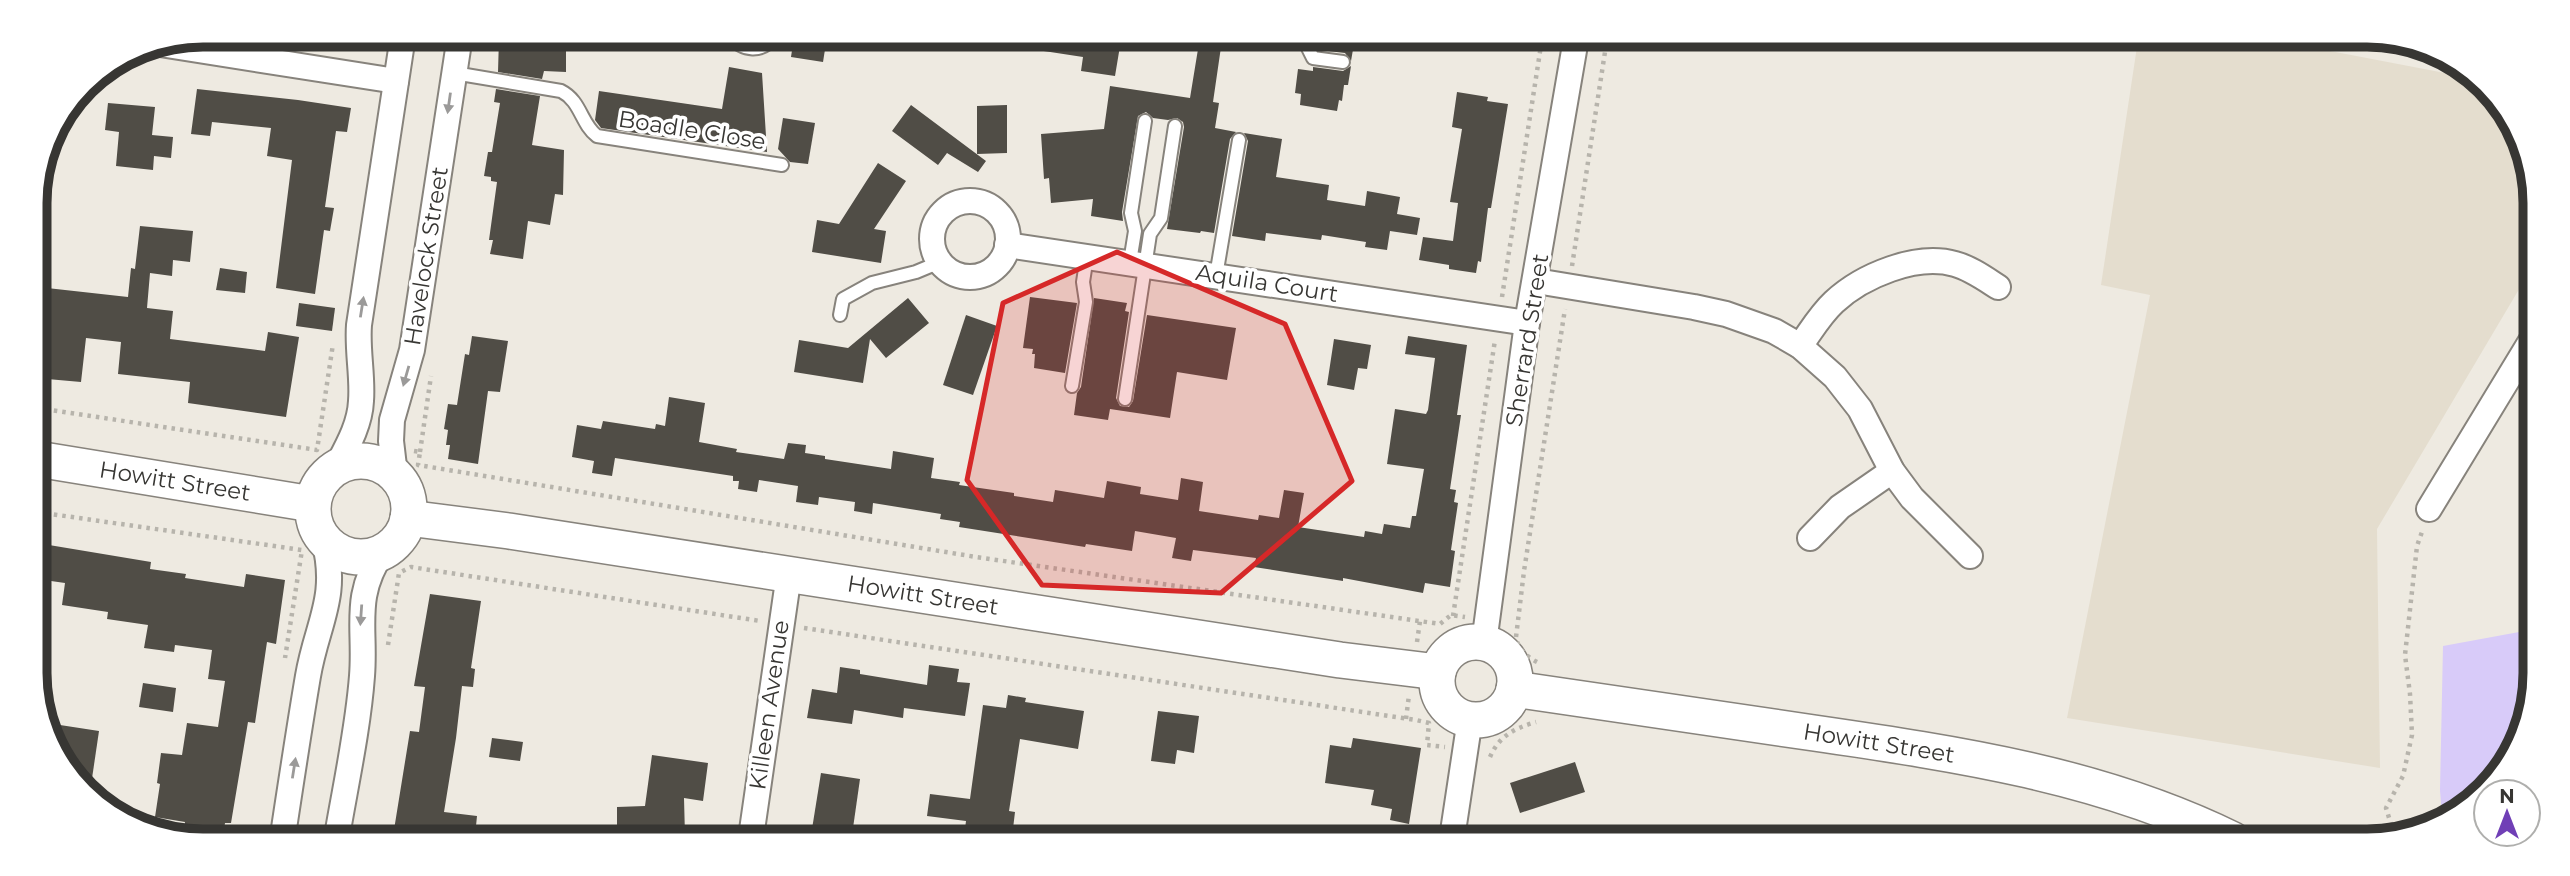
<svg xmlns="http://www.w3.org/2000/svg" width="2570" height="876" viewBox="0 0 2570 876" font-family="Montserrat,sans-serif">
	<rect width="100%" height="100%" fill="#eeeae1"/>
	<polygon fill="#e4ddce" points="2138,40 2273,40 2471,78 2493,92 2532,171 2531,269 2377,529 2380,768 2067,718 2150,295 2101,285"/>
	<polygon fill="#d8cbf9" points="2530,630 2529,716 2506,766 2469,806 2442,816 2440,790 2443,646"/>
	<g fill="#504d46">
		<polygon points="530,36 566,37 566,72 544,71 542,79 498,72 499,38 530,39"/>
		<polygon points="794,37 827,37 823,62 791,57"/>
		<polygon points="1025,37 1076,37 1078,47 1084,51 1092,47 1094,37 1121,40 1115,76 1081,71 1083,57 1024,48"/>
		<polygon points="1319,38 1355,38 1351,61 1345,53 1319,50"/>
		<polygon points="1199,43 1221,47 1213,102 1219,103 1215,128 1236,132 1230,139 1214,233 1201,231 1200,233 1167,229 1184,127 1183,122 1177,118 1168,120 1153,118 1146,112 1138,116 1122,212 1123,221 1091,216 1093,199 1051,203 1049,178 1044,179 1041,134 1104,129 1110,86 1190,98"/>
		<polygon points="1351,66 1348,85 1344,85 1342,101 1339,100 1337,111 1300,105 1301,94 1295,93 1298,69 1313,71 1313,67 1343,71"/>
		<polygon points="729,67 762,73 767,152 601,128 595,120 599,91 722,109"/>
		<polygon points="197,89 298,100 351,108 347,132 336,131 325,207 334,208 330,231 324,230 315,294 276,288 292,160 267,156 271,128 212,122 210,136 191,134"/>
		<polygon points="496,89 540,96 532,145 564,150 563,195 555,194 550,225 528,221 523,259 490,254 493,240 489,240 497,182 491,181 491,177 484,176 488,152 492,152 500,103 494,102"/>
		<polygon points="1457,92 1488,97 1487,101 1508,104 1491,208 1488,208 1481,262 1478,261 1476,273 1449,269 1449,265 1419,260 1423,237 1453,241 1458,203 1450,202 1462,129 1452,127"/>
		<polygon points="108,103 155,107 152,135 173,137 171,158 154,156 153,170 116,166 119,132 105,130"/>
		<polygon points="911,105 986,161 978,172 947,153 938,165 892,131"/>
		<polygon points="1007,105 1007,153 977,154 977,106"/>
		<polygon points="783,118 815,123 808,164 790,162 778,149"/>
		<polygon points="1244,133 1282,139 1276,177 1329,185 1327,200 1365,206 1367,191 1400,197 1397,214 1420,218 1417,235 1390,231 1387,250 1365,247 1366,242 1322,235 1321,240 1266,233 1265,241 1232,236 1248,141"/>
		<polygon points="878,163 906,181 874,229 886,231 881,263 812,252 817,220 839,224"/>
		<polygon points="140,226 193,231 190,262 173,260 172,276 150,273 147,308 173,311 170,339 265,351 268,332 299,337 286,417 188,403 190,382 118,374 121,342 86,338 81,382 36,378 39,331 36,331 36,306 45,307 47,288 128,297 131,268 135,269"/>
		<polygon points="220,268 247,272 245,293 216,290"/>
		<polygon points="1030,297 1077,303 1065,373 1034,368 1035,354 1032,354 1033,349 1023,348"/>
		<polygon points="908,298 929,323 886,358 870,339 863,383 794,372 799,340 848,348"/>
		<polygon points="1094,298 1127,303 1125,311 1129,312 1116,398 1120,406 1129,407 1133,401 1147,315 1236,328 1227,380 1177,372 1170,418 1110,409 1108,420 1074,415 1077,393 1081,387"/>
		<polygon points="299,303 335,308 332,331 296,326"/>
		<polygon points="966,315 997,326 973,395 943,385"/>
		<polygon points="472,336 508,341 500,392 488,391 478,464 448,459 450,445 446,445 448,430 444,429 448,404 457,405 465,354 469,355"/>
		<polygon points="1408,336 1467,345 1457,415 1461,415 1450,489 1456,490 1454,502 1458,503 1451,550 1455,551 1450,587 1425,583 1423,593 1343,578 1343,581 1254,567 1256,558 1193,550 1191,561 1172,558 1176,538 1135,531 1132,551 1086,544 1085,547 959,527 960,522 940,519 941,514 873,503 872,514 854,511 855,502 819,497 818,505 796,502 798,486 759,480 757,492 738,489 739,481 733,481 733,476 615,458 612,476 592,473 594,461 572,457 577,425 601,429 603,421 655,429 656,424 665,426 669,397 705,403 699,442 737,449 736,452 784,459 788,443 806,445 805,453 825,456 825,459 891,469 893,451 934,458 931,478 960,482 959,485 1014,493 1014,496 1053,502 1055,490 1104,498 1107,481 1141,487 1140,494 1178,500 1181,478 1203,482 1199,511 1258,520 1259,515 1279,518 1284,490 1304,493 1298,527 1364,537 1365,531 1382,534 1384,524 1410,528 1412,516 1416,516 1424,469 1387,464 1395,409 1426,414 1428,410 1435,358 1405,354"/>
		<polygon points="1334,339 1371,345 1367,369 1358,368 1354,390 1327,385"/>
		<polygon points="37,543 151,562 150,569 186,574 185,578 244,587 246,574 285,580 276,644 267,642 255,723 248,722 231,823 225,823 223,835 183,835 185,822 155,817 160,784 157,783 161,753 182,755 187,723 218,727 225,681 208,679 212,650 175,645 174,652 144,648 148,625 107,619 108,612 62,605 65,583 37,579"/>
		<polygon points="430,594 481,601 471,668 475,669 473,687 462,686 456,738 444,812 477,816 475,836 393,836 410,731 419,732 425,687 414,686"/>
		<polygon points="929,665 959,669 957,682 970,683 965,716 904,708 903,718 854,710 852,724 807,718 812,689 837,693 840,667 860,670 860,674 927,685"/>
		<polygon points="143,683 176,688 173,712 139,707"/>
		<polygon points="1008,695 1026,698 1025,702 1084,711 1078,749 1020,739 1009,811 1015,812 1012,837 964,837 966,821 927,816 930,794 970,799 983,705 1006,708"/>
		<polygon points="1158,711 1199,716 1194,753 1177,750 1175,764 1151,761"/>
		<polygon points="47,723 99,731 90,792 77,784"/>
		<polygon points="492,738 523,742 520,761 489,757"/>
		<polygon points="1353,738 1421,748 1409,824 1390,820 1392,809 1371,805 1374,790 1325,783 1330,745 1351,748"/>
		<polygon points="652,755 708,763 703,801 684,798 685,836 617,836 617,807 645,806"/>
		<polygon points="1575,762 1585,792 1520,813 1510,783"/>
		<polygon points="821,773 860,779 852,835 812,829"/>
	</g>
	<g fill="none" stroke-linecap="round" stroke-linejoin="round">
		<g stroke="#87837c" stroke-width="16">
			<g id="lane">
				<path d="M730,36C743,52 762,53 774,37"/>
				<polyline points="1310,38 1308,48 1313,58 1343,62"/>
				<polyline points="1085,42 1085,37"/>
				<path d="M454,73L561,91C581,101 581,124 597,136L782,165"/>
				<polyline points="1130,262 1135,231 1131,213 1145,121"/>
				<polyline points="1216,276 1239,140"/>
				<polyline points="840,315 843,299 872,283 916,272 940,262"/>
				<polyline points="1072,386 1086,302 1083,282 1087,256"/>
				<polyline points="1125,399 1150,234 1161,218 1175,126"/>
			</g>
		</g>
		<g stroke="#87837c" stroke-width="28">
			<g id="street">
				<polyline points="160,44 396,81"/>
				<circle cx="970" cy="239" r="38"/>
				<polyline points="1007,245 1527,323"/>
				<polyline points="1536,281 1694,307 1726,314 1774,331 1800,346 1835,377 1860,409 1892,471 1912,498 1970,556"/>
				<path d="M1800,346C1811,331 1820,315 1834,302C1862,276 1916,253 1955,264C1970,268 1984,278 1998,287"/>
				<path d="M336,468C347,447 360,425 361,401C363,376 357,351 359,325L403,36"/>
				<polyline points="395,475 391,441 392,420 412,350 460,36"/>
				<polyline points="2429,509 2531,341"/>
				<polyline points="1810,538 1840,507 1892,471"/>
				<polyline points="1484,643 1527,323 1576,39"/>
				<path d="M283,835C291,782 299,729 308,676C317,623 339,598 324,540"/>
				<path d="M337,836C346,783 358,729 362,676C366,627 352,597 383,551"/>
				<polyline points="751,837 789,574"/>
				<polyline points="1452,838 1470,719"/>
			</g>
		</g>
		<g stroke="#87837c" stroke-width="38">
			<g id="secondary">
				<polyline points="37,459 312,504"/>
				<circle cx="361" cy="509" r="48"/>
				<polyline points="408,518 509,531 1340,660 1438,672"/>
				<circle cx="1476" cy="681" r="39"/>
				<path d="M1514,689C1614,703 1714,718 1814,733C1958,754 2101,775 2233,840"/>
			</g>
		</g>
		<g stroke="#b7b4ac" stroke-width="4.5" stroke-dasharray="3.5 5" stroke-linecap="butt">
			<polyline points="1572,266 1607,39"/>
			<polyline points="1502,297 1542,39"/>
			<polyline points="37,408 317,450 333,344"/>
			<polyline points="414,451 420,452 418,465 976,557 1440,624 1451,615 1465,617"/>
			<polyline points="420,452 431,376"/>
			<polyline points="37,512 302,550 285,658"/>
			<polyline points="1453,616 1495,340"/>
			<polyline points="804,628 1416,720 1429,723 1427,745 1445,747"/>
			<polyline points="1417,642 1420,621"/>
			<polyline points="388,645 399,573 411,567 760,621"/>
			<path d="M1537,662C1527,657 1517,648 1516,637L1524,571L1565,309"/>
			<polyline points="1406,719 1409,695"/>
			<path d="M1490,757C1499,736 1515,728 1536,722"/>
			<polyline points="2394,834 2386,808 2403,776 2412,735 2410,694 2405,655 2417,546 2423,529"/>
		</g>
		<use href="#lane" stroke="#fff" stroke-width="12"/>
		<use href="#street" stroke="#fff" stroke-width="24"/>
		<use href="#secondary" stroke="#fff" stroke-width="35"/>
	</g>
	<defs><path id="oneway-solid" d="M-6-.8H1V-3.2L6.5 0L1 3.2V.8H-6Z" transform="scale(1.75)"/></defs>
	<g fill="#9b9a99">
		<use href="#oneway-solid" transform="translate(449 103) rotate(98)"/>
		<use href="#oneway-solid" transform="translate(362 307) rotate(-81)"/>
		<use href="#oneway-solid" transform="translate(406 376) rotate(106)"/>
		<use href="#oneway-solid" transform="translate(361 615) rotate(94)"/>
		<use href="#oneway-solid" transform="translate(294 768) rotate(-81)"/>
	</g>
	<path fill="#d62828" fill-opacity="0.2" stroke="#d62828" stroke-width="5" stroke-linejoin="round" d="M1117,252L1285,324L1352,481L1221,593L1042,585L967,480L1003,303Z"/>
	<g text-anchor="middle" stroke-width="7" stroke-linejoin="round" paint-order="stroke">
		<g font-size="23" fill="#373633" stroke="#fff">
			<text transform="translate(692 130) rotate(9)" y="8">Boadle Close</text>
			<text transform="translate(426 256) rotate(-81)" y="8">Havelock Street</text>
			<text transform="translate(1267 283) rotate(9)" y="8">Aquila Court</text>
			<text transform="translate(1527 340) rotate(-81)" y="8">Sherrard Street</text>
			<text transform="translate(175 481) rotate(9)" y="8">Howitt Street</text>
			<text transform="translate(923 595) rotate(9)" y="8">Howitt Street</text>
			<text transform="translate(769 705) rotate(-82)" y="8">Killeen Avenue</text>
			<text transform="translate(1879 743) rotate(9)" y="8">Howitt Street</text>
		</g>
	</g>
	<path d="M0 0H2570V876H0ZM203 47H2367A156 156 0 0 1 2523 203V673A156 156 0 0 1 2367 829H203A156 156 0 0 1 47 673V203A156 156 0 0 1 203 47Z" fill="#fff" fill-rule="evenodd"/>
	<path fill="none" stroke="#373633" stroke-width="9" d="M203 47H2367A156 156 0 0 1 2523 203V673A156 156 0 0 1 2367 829H203A156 156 0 0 1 47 673V203A156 156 0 0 1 203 47Z"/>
	<g transform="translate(2507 813)"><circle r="33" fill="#ffffff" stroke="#afafad" stroke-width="2"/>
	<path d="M0-5L12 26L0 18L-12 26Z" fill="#703fb6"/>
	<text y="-10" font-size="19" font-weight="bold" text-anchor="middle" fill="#373633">N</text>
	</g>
</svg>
